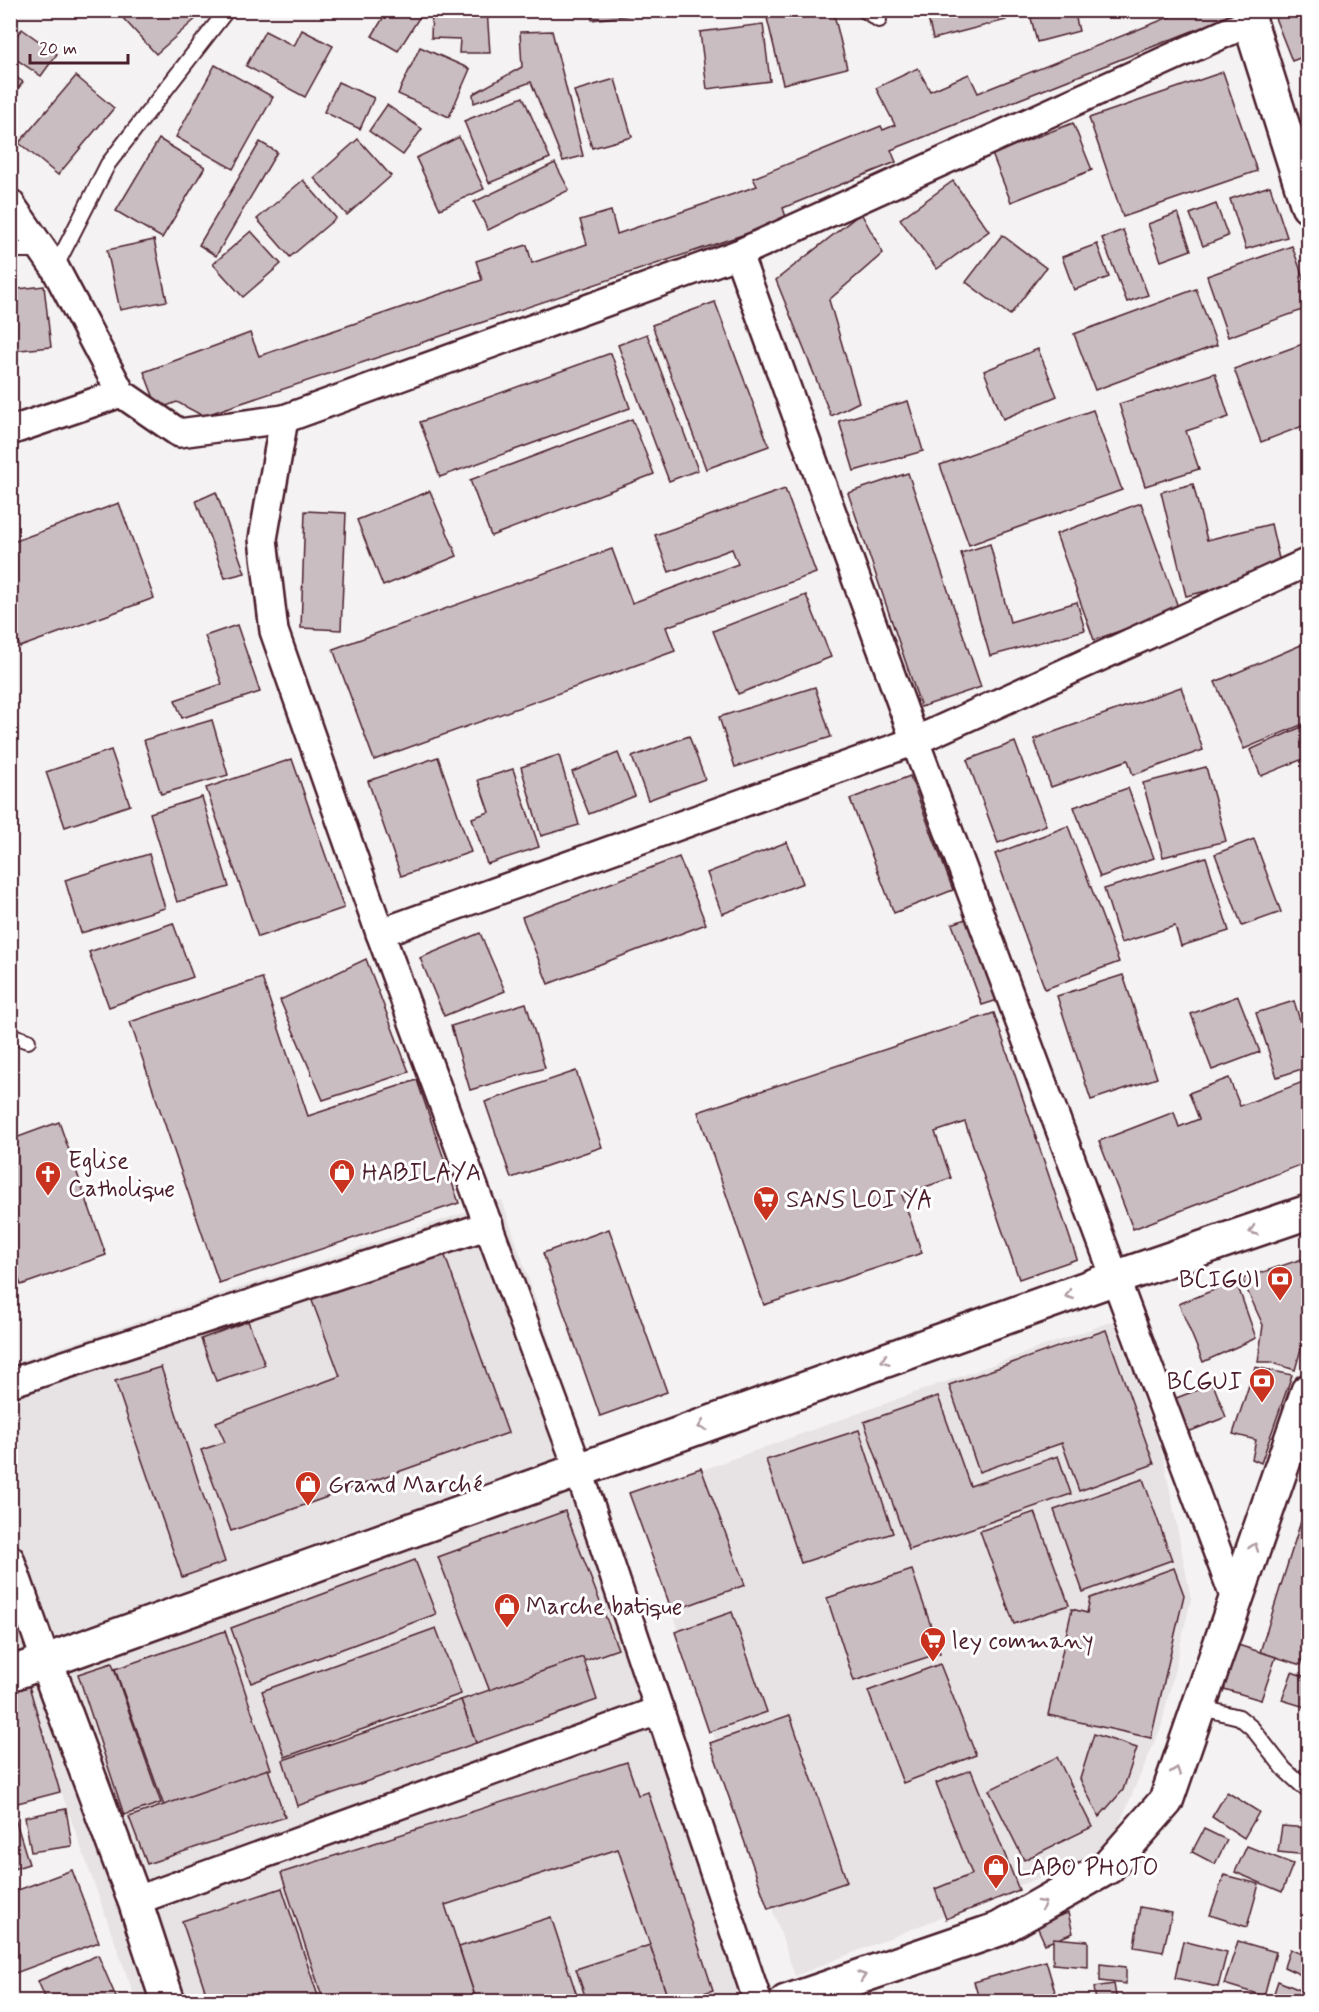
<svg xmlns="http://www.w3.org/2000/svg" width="1319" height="2012" viewBox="0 0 1319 2012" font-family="Mynerve,sans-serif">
	<rect width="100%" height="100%" fill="#f4f2f2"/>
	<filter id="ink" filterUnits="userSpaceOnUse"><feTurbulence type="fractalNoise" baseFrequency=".0167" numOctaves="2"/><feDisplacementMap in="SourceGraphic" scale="12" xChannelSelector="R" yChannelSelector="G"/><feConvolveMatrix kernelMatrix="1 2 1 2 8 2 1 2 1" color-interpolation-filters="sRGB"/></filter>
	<g filter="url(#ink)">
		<g fill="#e7e2e3">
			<polygon points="502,1200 769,1996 754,2002 136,2001 11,1651 11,1364"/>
			<polygon points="1113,1321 1163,1455 1191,1599 1161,1727 1108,1850 795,1976 633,1495"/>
		</g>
		<g fill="#cabdc1" stroke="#4a1f2b" stroke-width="1.5">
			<polygon points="127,10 194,10 199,16 156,54 121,16"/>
			<polygon points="388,10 424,10 398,51 372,36"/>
			<polygon points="432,10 487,10 490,53 459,53 460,39 431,38"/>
			<polygon points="591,10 669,10 592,20"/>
			<polygon points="699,10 740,10 739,14 699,12"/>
			<polygon points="796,10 833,10 847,68 783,84 767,18"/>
			<polygon points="926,10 1004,10 1006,20 933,39"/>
			<polygon points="1043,10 1074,10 1079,31 1037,42 1030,14"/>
			<polygon points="1187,10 1237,10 1238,13 891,150 896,162 783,208 787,220 203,416 177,402 158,409 144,372 250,333 259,356 482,280 476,261 527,245 532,263 587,244 580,220 611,211 617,234 757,186 753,178 881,126 883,130 895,125 876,88 918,68 930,91 969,74 978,93"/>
			<polygon points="1272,10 1308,10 1308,55 1292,61"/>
			<polygon points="763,24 770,81 707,89 700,32"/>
			<polygon points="22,29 57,54 41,76 10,55 10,45"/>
			<polygon points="302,30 333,46 305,97 246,66 265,31 294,46"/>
			<polygon points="552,31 583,156 563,161 531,82 474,103 473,94 522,67 520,32"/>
			<polygon points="420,47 470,69 449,117 398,94"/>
			<polygon points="215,65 273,97 233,169 176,137"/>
			<polygon points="1223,72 1257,171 1123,217 1089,118"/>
			<polygon points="10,73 23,82 10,100"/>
			<polygon points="76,76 114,108 58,175 19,143"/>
			<polygon points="615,79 632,137 592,148 574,91"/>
			<polygon points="338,82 374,98 360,129 324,112"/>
			<polygon points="523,97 550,158 489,183 464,121"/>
			<polygon points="387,105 422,129 403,155 369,131"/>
			<polygon points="1073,123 1092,170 1011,202 992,154"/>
			<polygon points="459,137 484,189 440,209 416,158"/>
			<polygon points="159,139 205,167 162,238 116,211"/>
			<polygon points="358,139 391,176 347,215 314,178"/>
			<polygon points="260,142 277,152 216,256 199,245"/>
			<polygon points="555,163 569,190 488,230 474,202"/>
			<polygon points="303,180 336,218 290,257 257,219"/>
			<polygon points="953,181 989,231 937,269 900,219"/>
			<polygon points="1270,186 1287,237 1246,249 1230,199"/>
			<polygon points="1216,204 1228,236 1203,246 1190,214"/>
			<polygon points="861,213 883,253 829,300 859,402 831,416 776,280"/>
			<polygon points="1178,213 1191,250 1161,261 1148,224"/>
			<polygon points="1123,230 1148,295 1127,302 1102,238"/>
			<polygon points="251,231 281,264 243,297 213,264"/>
			<polygon points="1002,235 1046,268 1010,315 966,282"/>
			<polygon points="154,240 167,301 120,310 107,250"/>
			<polygon points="1097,244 1109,277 1074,290 1062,257"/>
			<polygon points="1292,246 1308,291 1308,308 1228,337 1207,276"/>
			<polygon points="44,286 51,347 10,351 10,290"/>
			<polygon points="1196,289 1217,345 1095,390 1074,334"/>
			<polygon points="715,302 769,446 706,469 652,325"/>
			<polygon points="647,334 698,470 669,481 618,345"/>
			<polygon points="1308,342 1308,424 1261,442 1234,369"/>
			<polygon points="1038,349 1057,396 1003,419 984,371"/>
			<polygon points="611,353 630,408 440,477 420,422"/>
			<polygon points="1215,373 1229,417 1186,431 1199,469 1145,486 1119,404"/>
			<polygon points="908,401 923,451 854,471 839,421"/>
			<polygon points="1093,410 1122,490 969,545 940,465"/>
			<polygon points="632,419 654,474 491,536 470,480"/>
			<polygon points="908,473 981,687 921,707 848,493"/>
			<polygon points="1193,484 1207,540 1271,524 1282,572 1186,596 1161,492"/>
			<polygon points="785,489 816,573 666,627 675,651 374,760 333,649 612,549 632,603 738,564 732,549 669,572 655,535"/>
			<polygon points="430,491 457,556 383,586 357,520"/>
			<polygon points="216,492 245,573 225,578 196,501"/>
			<polygon points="119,503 154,598 20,647 10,622 10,543"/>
			<polygon points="1141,503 1179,610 1094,640 1056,534"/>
			<polygon points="305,511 346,513 341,630 301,628"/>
			<polygon points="990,544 1010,622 1077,602 1085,630 990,656 961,553"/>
			<polygon points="806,595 831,657 738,694 713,631"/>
			<polygon points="237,625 260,692 182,718 175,700 222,684 205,636"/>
			<polygon points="1308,642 1308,722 1244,749 1215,682"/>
			<polygon points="815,687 831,737 735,767 719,717"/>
			<polygon points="1181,687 1203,750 1133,775 1128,760 1051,787 1034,739"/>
			<polygon points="212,720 228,775 161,794 144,740"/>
			<polygon points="1308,724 1308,757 1261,776 1250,750"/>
			<polygon points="689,736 705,779 648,800 632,757"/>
			<polygon points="1015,742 1046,825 998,843 967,760"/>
			<polygon points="111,750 130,805 65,827 46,772"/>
			<polygon points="618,753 635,796 589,814 572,772"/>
			<polygon points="559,755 579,825 541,836 521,767"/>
			<polygon points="438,757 471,852 401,876 368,781"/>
			<polygon points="292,759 344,908 258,937 206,788"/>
			<polygon points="1206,767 1226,841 1163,857 1143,783"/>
			<polygon points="513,769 539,847 487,864 472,818 489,812 478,780"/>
			<polygon points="910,776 953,890 894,913 850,799"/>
			<polygon points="1128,788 1154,858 1100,877 1074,807"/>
			<polygon points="202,797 229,887 177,902 150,813"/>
			<polygon points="1068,826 1119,962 1045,989 995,854"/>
			<polygon points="1254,839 1281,912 1242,926 1215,854"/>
			<polygon points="787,842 803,883 722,914 707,873"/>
			<polygon points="149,854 165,908 81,933 65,880"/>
			<polygon points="679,857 706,924 548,984 522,917"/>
			<polygon points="1206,857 1229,931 1181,946 1175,926 1121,943 1104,889"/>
			<polygon points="971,917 1001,999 982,1005 952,924"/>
			<polygon points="173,923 193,977 109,1007 89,952"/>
			<polygon points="480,933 505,991 444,1016 420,958"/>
			<polygon points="366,959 409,1072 323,1100 280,1000"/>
			<polygon points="1123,975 1157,1078 1091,1100 1057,996"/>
			<polygon points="262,978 308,1116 417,1080 459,1203 219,1283 130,1022"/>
			<polygon points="1238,996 1260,1052 1212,1070 1191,1014"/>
			<polygon points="1294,1001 1308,1046 1308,1067 1277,1077 1256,1013"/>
			<polygon points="526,1003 545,1068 470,1090 451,1026"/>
			<polygon points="994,1013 1077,1259 1019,1279 965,1122 935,1132 951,1178 902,1195 922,1253 764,1305 698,1112"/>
			<polygon points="576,1071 602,1147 511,1178 485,1102"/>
			<polygon points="1229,1078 1240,1106 1308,1080 1308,1162 1133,1229 1099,1141 1174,1112 1179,1127 1199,1119 1189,1093"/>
			<polygon points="59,1122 106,1255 21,1285 10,1255 10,1140"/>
			<polygon points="609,1229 667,1392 600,1416 543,1253"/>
			<polygon points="444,1253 508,1433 231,1531 201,1450 225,1442 216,1422 340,1376 311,1298"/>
			<polygon points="1308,1257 1308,1324 1295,1370 1270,1362 1258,1362 1263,1325 1242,1279"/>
			<polygon points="1236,1281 1256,1338 1203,1362 1179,1304"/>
			<polygon points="248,1321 265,1365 216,1381 201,1339"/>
			<polygon points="1106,1330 1154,1464 1079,1491 1062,1443 979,1472 949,1385"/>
			<polygon points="161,1367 225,1562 182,1577 115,1381"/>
			<polygon points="1255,1367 1292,1375 1261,1463 1252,1459 1256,1440 1233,1434"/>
			<polygon points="1213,1384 1226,1417 1183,1434 1171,1400"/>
			<polygon points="938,1396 970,1486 1058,1456 1071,1494 909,1550 864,1422"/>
			<polygon points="859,1430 893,1533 801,1563 766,1460"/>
			<polygon points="701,1468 745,1585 672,1611 629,1493"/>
			<polygon points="1143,1479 1172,1560 1083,1592 1054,1510"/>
			<polygon points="1308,1499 1308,1641 1301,1665 1260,1652"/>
			<polygon points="565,1511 618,1649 491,1694 438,1557"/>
			<polygon points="1035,1512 1069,1605 1014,1624 980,1531"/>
			<polygon points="415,1560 436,1614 251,1683 231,1628"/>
			<polygon points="1174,1568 1184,1595 1151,1738 1048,1715 1072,1609 1087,1613 1090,1598"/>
			<polygon points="912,1570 940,1653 854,1681 827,1598"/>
			<polygon points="732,1612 767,1712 709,1732 675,1632"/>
			<polygon points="436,1628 461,1694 285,1757 262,1691"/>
			<polygon points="225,1631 271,1769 164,1806 115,1669"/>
			<polygon points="1238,1645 1276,1657 1261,1700 1224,1689"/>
			<polygon points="583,1657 597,1700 476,1743 461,1700"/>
			<polygon points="112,1663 161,1803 124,1815 78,1674"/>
			<polygon points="940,1664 976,1755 903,1783 868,1691"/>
			<polygon points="1292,1672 1308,1678 1308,1708 1282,1700"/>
			<polygon points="29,1686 60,1792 10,1805 10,1691"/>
			<polygon points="461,1700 476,1743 297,1806 283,1760"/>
			<polygon points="790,1715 847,1882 768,1909 710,1743"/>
			<polygon points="1094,1734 1137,1748 1123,1790 1099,1817 1080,1779"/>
			<polygon points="1057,1757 1092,1827 1024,1860 989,1790"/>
			<polygon points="627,1762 638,1795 648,1792 713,1990 678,2002 669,2002 618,1849 445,1905 477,2002 324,2002 281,1873"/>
			<polygon points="268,1769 285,1817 147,1864 129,1817"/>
			<polygon points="971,1770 1019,1890 946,1919 935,1889 972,1874 936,1783"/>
			<polygon points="1227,1792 1259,1812 1244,1838 1212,1817"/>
			<polygon points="66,1809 72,1846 31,1852 25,1817"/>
			<polygon points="14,1815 29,1864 10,1870 10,1816"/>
			<polygon points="1282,1826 1308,1828 1308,1855 1278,1852"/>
			<polygon points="1204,1829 1227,1840 1215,1864 1192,1852"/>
			<polygon points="1247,1846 1293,1864 1282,1892 1235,1872"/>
			<polygon points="72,1870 99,1942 10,1975 10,1893"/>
			<polygon points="1224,1875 1259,1884 1247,1927 1210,1915"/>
			<polygon points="282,1888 320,2002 209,2002 182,1921"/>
			<polygon points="1140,1907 1172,1913 1163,1952 1134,1947"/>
			<polygon points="1068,1913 1073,1933 1045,1944 1036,1924"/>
			<polygon points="551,1917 579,2002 477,2002 459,1947"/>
			<polygon points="1053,1938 1088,1941 1088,1967 1053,1964"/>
			<polygon points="1183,1941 1227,1952 1218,1987 1175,1978"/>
			<polygon points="1238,1941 1276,1952 1264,1996 1224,1984"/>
			<polygon points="650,1945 669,2002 587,2002 576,1969"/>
			<polygon points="1290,1949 1308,1957 1308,1978 1284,1967"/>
			<polygon points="98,1955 118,2002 47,2002 38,1981"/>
			<polygon points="1046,1961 1058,2002 980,2002 974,1982"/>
			<polygon points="1100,1964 1126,1967 1126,1984 1100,1981"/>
			<polygon points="1278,1981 1305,1992 1301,2002 1271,2002"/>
			<polygon points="1114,1984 1117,2002 1096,2002 1094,1987"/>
		</g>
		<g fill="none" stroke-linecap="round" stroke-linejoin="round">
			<g stroke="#4a1f2b" stroke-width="18">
				<g id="service">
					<polyline points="864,10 879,20"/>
					<polyline points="10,250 43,250"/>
					<polyline points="55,268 108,164 227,10"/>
					<polyline points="10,1035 28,1041"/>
					<polyline points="1198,1707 1239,1717 1252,1728 1285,1770 1308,1791"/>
				</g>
			</g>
			<g stroke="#4a1f2b" stroke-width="32">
				<g id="minor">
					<polyline points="10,203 55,268 121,393 179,433 284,419 738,254 1250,22"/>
					<polyline points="738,254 915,741 1235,1599"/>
					<polyline points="284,419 263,539 274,631 380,933 575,1460 758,2002"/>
					<polyline points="10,431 121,393"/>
					<polyline points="380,933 915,741 1308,562"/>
					<polyline points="10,1383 489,1225"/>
					<polyline points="10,1559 46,1662"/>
					<polyline points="135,1901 660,1710"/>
				</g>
			</g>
			<g stroke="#4a1f2b" stroke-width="38">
				<g id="tertiary">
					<polyline points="1250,10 1250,22 1308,206"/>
					<polyline points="46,1662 135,1901 168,2002"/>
				</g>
			</g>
			<g stroke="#4a1f2b" stroke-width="38">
				<g id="secondary">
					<polyline points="10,1674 1115,1278 1308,1212"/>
					<polyline points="786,2002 999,1929 1108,1867 1166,1801 1308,1391"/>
				</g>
			</g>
			<use href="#service" stroke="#fff" stroke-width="14"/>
			<use href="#minor" stroke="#fff" stroke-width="27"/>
			<use href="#tertiary" stroke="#fff" stroke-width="33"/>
			<use href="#secondary" stroke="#fff" stroke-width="33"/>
		</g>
		<defs><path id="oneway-chevron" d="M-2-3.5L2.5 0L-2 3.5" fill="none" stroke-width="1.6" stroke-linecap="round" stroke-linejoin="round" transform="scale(1.5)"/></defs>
		<g stroke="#ae9aa0">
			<use href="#oneway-chevron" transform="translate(1253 1231) rotate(161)"/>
			<use href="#oneway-chevron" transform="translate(1069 1295) rotate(160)"/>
			<use href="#oneway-chevron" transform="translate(885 1360) rotate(160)"/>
			<use href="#oneway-chevron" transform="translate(702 1426) rotate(160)"/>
			<use href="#oneway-chevron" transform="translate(1254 1547) rotate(-71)"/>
			<use href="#oneway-chevron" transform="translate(1176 1771) rotate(-71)"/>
			<use href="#oneway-chevron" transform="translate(1042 1904) rotate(-30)"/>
			<use href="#oneway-chevron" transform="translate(862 1976) rotate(-19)"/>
		</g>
	</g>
	<defs>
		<g id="shop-pin" transform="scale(1.35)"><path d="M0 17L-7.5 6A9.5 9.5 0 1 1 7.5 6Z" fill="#c8321e" stroke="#fff"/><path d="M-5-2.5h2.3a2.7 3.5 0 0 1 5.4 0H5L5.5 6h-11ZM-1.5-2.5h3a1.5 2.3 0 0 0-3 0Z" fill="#fff"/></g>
		<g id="church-pin" transform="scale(1.35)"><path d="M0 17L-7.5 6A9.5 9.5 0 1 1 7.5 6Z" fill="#c8321e" stroke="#fff"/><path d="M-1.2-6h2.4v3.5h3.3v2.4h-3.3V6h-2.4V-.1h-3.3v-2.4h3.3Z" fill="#fff"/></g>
		<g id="supermarket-pin" transform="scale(1.35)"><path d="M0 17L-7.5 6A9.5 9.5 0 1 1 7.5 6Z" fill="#c8321e" stroke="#fff"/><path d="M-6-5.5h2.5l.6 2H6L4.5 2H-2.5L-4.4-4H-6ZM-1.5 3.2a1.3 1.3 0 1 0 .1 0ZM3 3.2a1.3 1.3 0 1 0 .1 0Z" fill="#fff"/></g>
		<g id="bank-pin" transform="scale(1.35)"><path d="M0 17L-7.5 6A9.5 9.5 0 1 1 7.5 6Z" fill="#c8321e" stroke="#fff"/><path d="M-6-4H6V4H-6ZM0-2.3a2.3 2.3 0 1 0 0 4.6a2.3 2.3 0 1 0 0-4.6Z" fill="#fff"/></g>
	</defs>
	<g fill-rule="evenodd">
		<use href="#shop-pin" x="342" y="1172"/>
		<use href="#church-pin" x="48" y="1174"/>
		<use href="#supermarket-pin" x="766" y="1199"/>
		<use href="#bank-pin" x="1280" y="1279"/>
		<use href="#bank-pin" x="1262" y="1381"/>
		<use href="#shop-pin" x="308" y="1484"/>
		<use href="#shop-pin" x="507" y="1606"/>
		<use href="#supermarket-pin" x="933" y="1640"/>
		<use href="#shop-pin" x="996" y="1867"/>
	</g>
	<g text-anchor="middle" stroke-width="6" stroke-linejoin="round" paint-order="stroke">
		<g font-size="24" fill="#4a1f2b" stroke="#fff" text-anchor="start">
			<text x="68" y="1168">Eglise<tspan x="68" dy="28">Catholique</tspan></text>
			<text x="362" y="1180">HABILAYA</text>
			<text x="786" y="1207">SANS LOI YA</text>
			<text x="1260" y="1287" text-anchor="end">BCIGUI</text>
			<text x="1242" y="1389" text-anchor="end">BCGUI</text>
			<text x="328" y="1492">Grand Marché</text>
			<text x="526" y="1614">Marche batique</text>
			<text x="952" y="1648">ley commany</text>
			<text x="1016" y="1875">LABO PHOTO</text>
		</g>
	</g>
	<rect width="1319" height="2012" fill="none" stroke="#fff" stroke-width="36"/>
	<rect x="18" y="18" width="1283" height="1976" fill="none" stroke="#4a1f2b" stroke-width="2" filter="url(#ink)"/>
	<path d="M30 54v9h98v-9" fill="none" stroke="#4a1f2b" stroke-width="3"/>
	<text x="39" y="54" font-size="18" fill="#4a1f2b" stroke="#ffffff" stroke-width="4.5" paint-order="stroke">20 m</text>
</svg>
